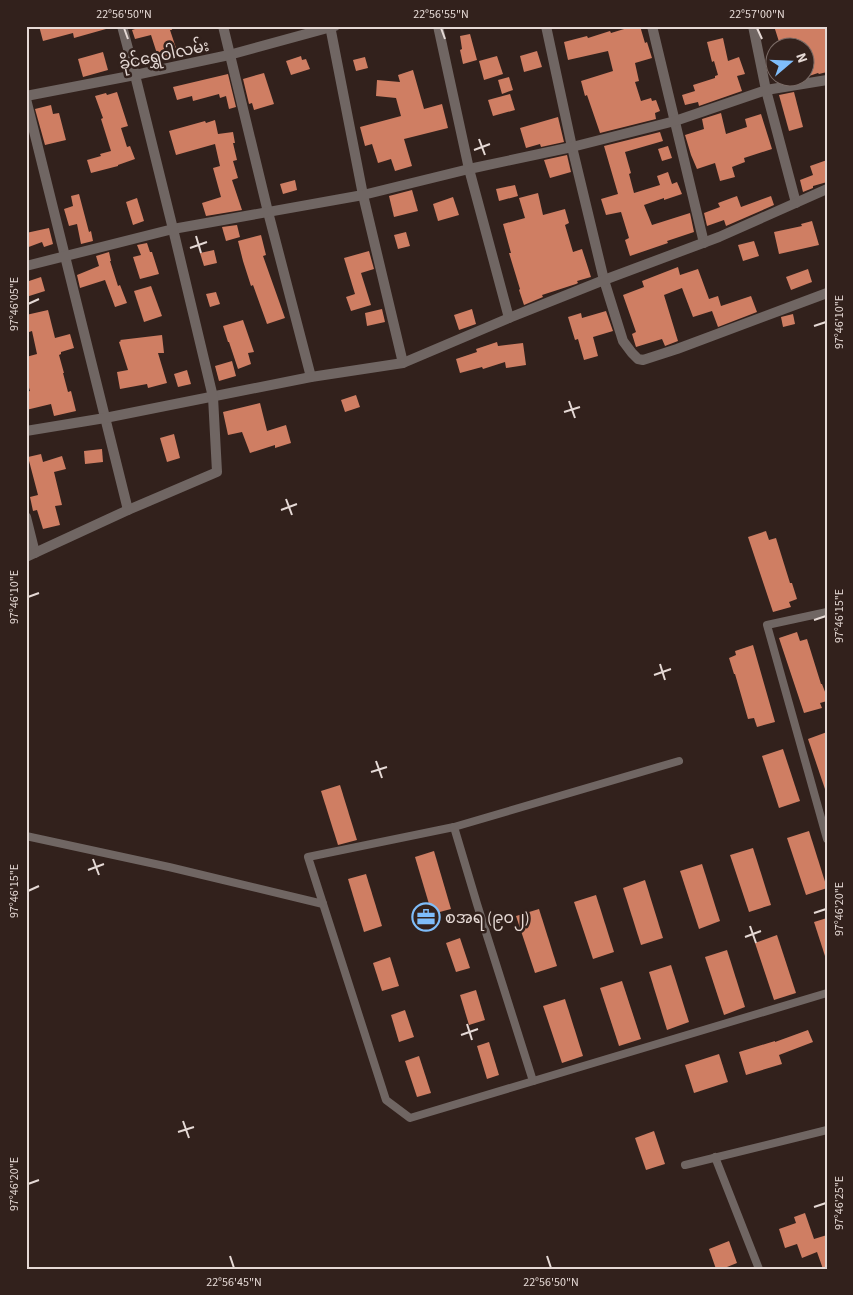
<svg xmlns="http://www.w3.org/2000/svg" width="853" height="1295" viewBox="0 0 853 1295" font-family="'Source Sans 3','Noto Sans Myanmar',sans-serif">
	<rect width="100%" height="100%" fill="#32211c"/>
	<g fill="#cf7e63">
		<polygon points="39,26 105,26 106,29 74,38 73,33 43,41"/>
		<polygon points="137,26 171,26 172,30 170,30 178,54 159,60 151,35 135,39 132,30 138,28"/>
		<polygon points="634,26 640,26 645,43 647,42 652,58 635,63 639,81 635,82 641,101 651,98 652,101 656,100 660,111 655,113 656,119 600,133 587,95 585,96 581,81 613,71 608,51 568,60 564,42 587,36 588,38 610,31 611,33"/>
		<polygon points="774,26 827,26 827,72 819,74 818,73 806,77 806,48 797,48 796,43 781,48"/>
		<polygon points="470,34 477,60 463,64 460,50 462,49 460,36"/>
		<polygon points="723,38 728,61 739,57 745,74 737,76 742,91 699,106 698,102 685,105 682,95 695,91 693,85 715,78 715,76 718,75 714,61 712,62 707,42"/>
		<polygon points="537,51 542,67 524,72 520,56"/>
		<polygon points="103,52 108,70 83,77 78,59"/>
		<polygon points="301,56 302,60 306,59 310,69 291,75 286,61"/>
		<polygon points="497,56 503,74 484,80 479,61"/>
		<polygon points="365,57 368,68 356,71 353,60"/>
		<polygon points="413,70 424,109 442,104 448,128 404,139 412,166 395,171 391,159 378,163 372,144 365,146 360,127 401,116 396,98 376,96 377,80 400,82 398,75"/>
		<polygon points="264,73 274,104 254,110 252,103 249,104 243,79"/>
		<polygon points="228,74 236,107 229,109 226,96 220,98 219,94 193,101 192,96 177,100 173,87"/>
		<polygon points="509,77 513,90 502,94 498,80"/>
		<polygon points="117,92 128,126 121,128 127,147 130,146 135,159 118,165 118,166 91,173 87,160 101,156 100,154 111,151 101,119 103,118 95,96 106,93 107,95"/>
		<polygon points="794,92 803,127 789,131 779,95"/>
		<polygon points="510,94 515,110 493,116 488,100"/>
		<polygon points="51,105 53,114 59,113 66,140 45,145 35,109"/>
		<polygon points="721,113 726,134 747,127 745,119 761,114 772,149 744,158 745,162 732,167 735,177 720,181 715,163 697,169 691,155 685,135 704,129 702,119"/>
		<polygon points="558,117 564,142 541,147 540,144 526,148 520,128"/>
		<polygon points="215,120 218,134 233,132 235,143 233,143 237,160 233,161 238,178 232,180 242,210 206,216 202,203 221,197 213,168 220,166 215,144 176,155 169,131 205,121 206,123"/>
		<polygon points="660,132 663,141 625,152 631,173 629,174 634,193 660,185 657,176 668,172 672,184 677,182 682,194 664,200 664,198 644,205 652,225 690,213 694,232 667,241 668,243 630,256 625,240 629,238 621,212 606,215 601,199 618,194 604,146"/>
		<polygon points="668,146 672,158 662,161 658,149"/>
		<polygon points="567,155 571,172 550,178 544,160"/>
		<polygon points="827,160 827,182 813,186 813,188 803,192 800,180 813,175 810,166"/>
		<polygon points="295,180 297,190 283,194 280,184"/>
		<polygon points="515,185 518,196 499,201 496,189"/>
		<polygon points="412,190 418,211 394,217 389,196"/>
		<polygon points="538,193 543,215 565,209 569,223 565,225 573,252 582,249 591,277 577,281 578,283 576,284 542,295 543,297 524,305 519,290 520,289 509,253 511,253 503,224 525,218 519,198"/>
		<polygon points="79,194 89,232 91,231 93,241 81,244 77,224 69,226 64,209 73,206 71,196"/>
		<polygon points="737,196 741,207 771,196 774,205 726,226 724,220 707,226 704,213 720,207 718,203"/>
		<polygon points="453,197 459,215 438,221 433,204"/>
		<polygon points="137,198 144,221 133,225 126,202"/>
		<polygon points="812,221 819,245 779,254 774,232 802,226 801,224"/>
		<polygon points="237,225 240,237 226,241 222,227"/>
		<polygon points="49,228 53,244 44,247 42,242 26,248 26,233"/>
		<polygon points="406,232 410,246 398,249 394,235"/>
		<polygon points="261,235 266,255 263,256 285,318 267,324 253,285 251,286 243,261 238,241"/>
		<polygon points="754,241 759,256 743,261 738,245"/>
		<polygon points="147,243 150,252 152,252 159,274 140,279 133,257 141,255 137,245"/>
		<polygon points="214,250 217,263 204,266 200,253"/>
		<polygon points="369,251 374,269 361,273 371,305 351,311 346,297 355,294 344,258"/>
		<polygon points="109,252 111,261 110,261 118,286 120,285 127,303 115,307 105,280 80,288 77,275 99,266 96,256"/>
		<polygon points="678,267 680,275 698,269 709,299 718,296 721,306 751,296 757,312 718,327 712,311 693,317 682,288 664,295 678,341 665,346 662,339 636,347 632,334 636,332 623,295 644,287 642,281"/>
		<polygon points="808,269 812,282 791,290 786,277"/>
		<polygon points="41,277 45,291 26,297 26,282"/>
		<polygon points="151,286 162,316 144,322 134,291"/>
		<polygon points="216,292 220,304 210,307 206,294"/>
		<polygon points="382,309 385,322 367,326 365,313"/>
		<polygon points="472,309 476,324 459,330 454,315"/>
		<polygon points="48,310 55,338 70,334 74,348 61,352 61,354 59,355 64,373 63,373 68,392 71,391 76,411 54,416 51,404 26,410 26,392 30,391 26,378 26,357 37,354 32,331 26,333 26,315"/>
		<polygon points="606,311 613,331 593,337 598,356 584,360 578,339 575,340 568,317 581,313 582,318"/>
		<polygon points="793,314 795,324 783,327 781,317"/>
		<polygon points="243,320 254,352 248,353 251,364 238,369 229,342 228,342 223,326"/>
		<polygon points="162,335 164,353 158,353 167,383 148,388 147,384 120,389 117,372 128,370 119,342 121,341 120,340"/>
		<polygon points="497,342 498,346 523,343 526,365 506,368 505,362 483,369 482,367 460,373 456,359 477,352 476,349"/>
		<polygon points="232,361 236,376 219,381 215,366"/>
		<polygon points="187,370 191,384 178,387 174,374"/>
		<polygon points="356,395 360,407 345,412 341,400"/>
		<polygon points="260,403 267,431 286,425 291,443 275,448 275,445 250,453 242,432 228,435 223,412"/>
		<polygon points="174,434 180,458 167,462 160,438"/>
		<polygon points="102,449 103,462 85,464 84,451"/>
		<polygon points="41,454 43,462 62,456 66,469 54,472 62,505 55,506 60,525 43,529 37,510 33,511 30,497 38,495 28,457"/>
		<polygon points="766,531 769,540 776,538 790,583 792,583 797,599 789,602 791,607 773,612 748,537"/>
		<polygon points="797,632 800,641 807,639 821,684 822,684 827,697 827,701 820,703 822,708 804,713 779,638"/>
		<polygon points="753,645 775,722 757,727 754,718 748,719 735,674 734,674 729,658 736,655 735,651"/>
		<polygon points="827,732 827,788 825,789 808,739"/>
		<polygon points="783,749 800,801 779,808 762,756"/>
		<polygon points="340,785 357,840 338,845 321,791"/>
		<polygon points="809,831 827,888 806,895 787,838"/>
		<polygon points="753,848 771,905 749,912 730,855"/>
		<polygon points="434,851 451,909 432,914 415,857"/>
		<polygon points="702,864 720,921 699,929 680,871"/>
		<polygon points="366,874 382,926 364,932 348,879"/>
		<polygon points="645,880 663,938 641,945 623,888"/>
		<polygon points="596,895 614,952 593,959 574,902"/>
		<polygon points="539,909 557,966 535,973 516,916"/>
		<polygon points="827,918 827,955 825,956 814,922"/>
		<polygon points="777,935 796,993 774,1000 755,943"/>
		<polygon points="460,938 470,968 456,972 446,943"/>
		<polygon points="727,950 745,1007 724,1015 705,957"/>
		<polygon points="390,957 399,986 382,991 373,963"/>
		<polygon points="671,965 689,1022 667,1030 649,972"/>
		<polygon points="622,981 641,1039 619,1046 600,988"/>
		<polygon points="476,990 485,1020 469,1025 460,995"/>
		<polygon points="565,999 583,1056 562,1063 543,1006"/>
		<polygon points="405,1010 414,1037 399,1042 391,1015"/>
		<polygon points="808,1030 813,1042 779,1055 782,1064 746,1075 739,1052 775,1041 775,1042"/>
		<polygon points="489,1042 499,1075 487,1079 477,1046"/>
		<polygon points="719,1054 728,1082 694,1093 685,1065"/>
		<polygon points="419,1056 431,1093 417,1097 405,1061"/>
		<polygon points="654,1131 665,1164 646,1170 635,1138"/>
		<polygon points="805,1213 814,1239 827,1235 827,1269 823,1269 817,1252 802,1258 797,1244 785,1248 779,1229 796,1223 794,1217"/>
		<polygon points="729,1241 737,1263 722,1269 716,1269 709,1249"/>
	</g>
	<g fill="none" stroke-linecap="round" stroke-linejoin="round">
		<g stroke="#706663" stroke-width="8">
			<polyline points="827,612 767,625 827,839"/>
			<polyline points="679,761 454,827 308,857 386,1100 410,1118 827,993"/>
			<polyline points="454,827 477,904 533,1081"/>
			<polyline points="26,836 169,867 323,904"/>
			<polyline points="715,1157 759,1269"/>
			<polyline points="685,1165 827,1130"/>
		</g>
		<g stroke="#706663" stroke-width="10">
			<polyline points="223,26 268,212 311,377"/>
			<polyline points="330,26 363,195 403,363"/>
			<polyline points="438,26 469,169 509,318"/>
			<polyline points="546,26 572,147 604,280 623,341 632,353 638,359 643,360 677,349 827,293"/>
			<polyline points="652,26 704,243"/>
			<polyline points="753,26 766,90 796,203"/>
			<polyline points="26,99 128,510"/>
			<polyline points="26,266 173,229 363,195 469,169 572,147 675,121 766,90 827,80"/>
			<polyline points="26,431 105,418 311,377 403,363 509,318 604,280 719,237 827,189"/>
			<polyline points="26,517 35,553"/>
			<polyline points="26,557 128,510 217,472 213,397 173,229 135,75 122,26"/>
		</g>
		<polyline stroke="#706663" stroke-width="10" points="26,96 135,75 229,55 335,26"/>
	</g>
	<path fill="none" stroke="#e5d9d5" stroke-width="2" d="M124,28L128,39M441,28L445,39M757,28L762,39M479,139L485,155M474,150L490,144M196,236L201,253M190,248L207,242M28,304L39,299M814,326L826,322M569,401L575,418M564,412L580,407M286,499L292,515M281,510L297,504M28,597L39,593M814,620L826,616M660,664L665,680M654,675L671,669M376,761L382,778M371,772L387,767M93,859L99,875M88,870L104,864M28,891L39,886M814,913L826,909M750,926L756,943M745,937L761,931M467,1024L472,1040M461,1035L478,1029M183,1121L189,1138M178,1132L194,1127M28,1184L39,1180M814,1207L826,1203M230,1256L234,1268M547,1256L551,1268"/>
	<defs>
		<g id="office-ring" transform="scale(1.4375)"><circle r="9.5" fill="#32211c" stroke="#7fbdfa" stroke-width="1.5"/><path d="M-6-3h4V-5.5h4V-3h4V5H-6ZM-1-4.5V-3h2v-1.5ZM-6 0V1H6V0Z" fill="#7fbdfa"/></g>
	</defs>
	<g fill-rule="evenodd">
		<use href="#office-ring" x="426" y="917"/>
	</g>
	<g text-anchor="middle" stroke-width="5" stroke-linejoin="round" paint-order="stroke">
		<g font-size="16" fill="#e5d9d5" stroke="#32211c">
			<text transform="translate(164 54) rotate(-12)" y="6">ခိုင်ရွှေဝါလမ်း</text>
		</g>
		<g font-size="16" fill="#e5d9d5" stroke="#32211c" text-anchor="start">
			<text x="445" y="923">စအရ (၉၀၂)</text>
		</g>
	</g>
	<rect width="853" height="1295" fill="none" stroke="#32211c" stroke-width="55"/>
	<g transform="translate(790 62) rotate(71)"><circle r="24" fill="#32211c" stroke="#7a6b66"/>
	<path d="M0-4L9 19L0 12L-9 19Z" fill="#7fbdfa"/>
	<text y="-8" font-size="14" font-weight="bold" text-anchor="middle" fill="#e5d9d5">N</text>
	</g>
	<rect x="28" y="28" width="798" height="1240" fill="none" stroke="#e5d9d5" stroke-width="2"/>
	<g font-size="12" text-anchor="middle" fill="#e5d9d5">
		<text x="124" y="18">22°56'50"N</text>
		<text x="441" y="18">22°56'55"N</text>
		<text x="757" y="18">22°57'00"N</text>
		<text transform="translate(14 304) rotate(-90)" y="4">97°46'05"E</text>
		<text transform="translate(839 322) rotate(-90)" y="4">97°46'10"E</text>
		<text transform="translate(14 597) rotate(-90)" y="4">97°46'10"E</text>
		<text transform="translate(839 616) rotate(-90)" y="4">97°46'15"E</text>
		<text transform="translate(14 891) rotate(-90)" y="4">97°46'15"E</text>
		<text transform="translate(839 909) rotate(-90)" y="4">97°46'20"E</text>
		<text transform="translate(14 1184) rotate(-90)" y="4">97°46'20"E</text>
		<text transform="translate(839 1203) rotate(-90)" y="4">97°46'25"E</text>
		<text x="234" y="1286">22°56'45"N</text>
		<text x="551" y="1286">22°56'50"N</text>
	</g>
</svg>
